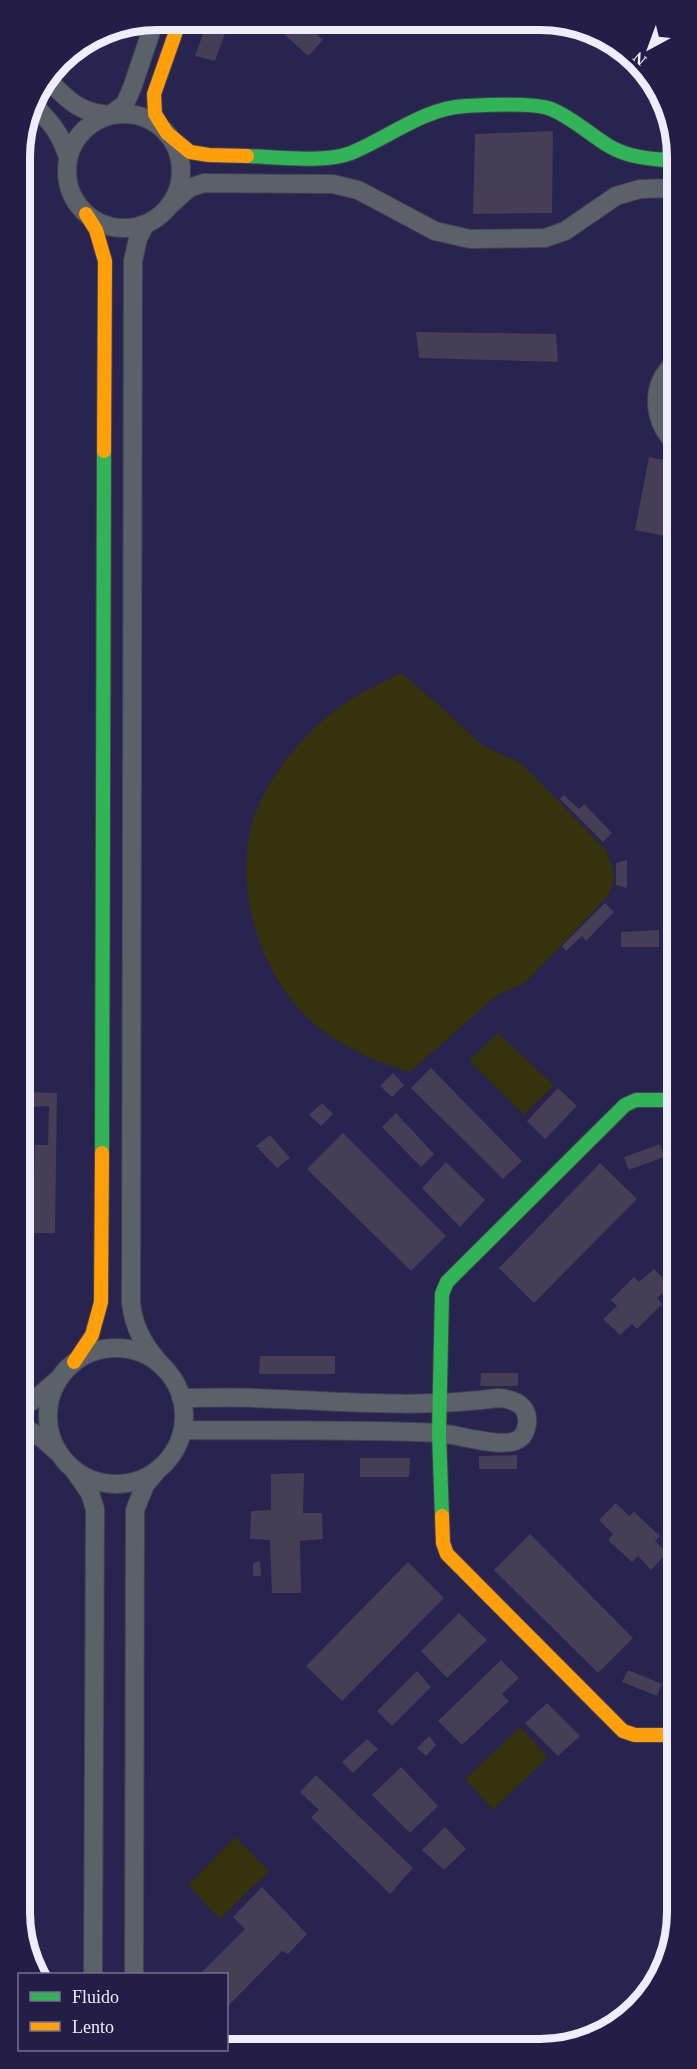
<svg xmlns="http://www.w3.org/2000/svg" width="697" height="2069" viewBox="0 0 697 2069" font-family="Georgia,serif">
	<rect width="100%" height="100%" fill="#2a273d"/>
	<polygon fill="#28234f" points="157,20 567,22 637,60 675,130 677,1920 644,2002 567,2047 227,2047 226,1974 41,1974 22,1939 20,148 34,96 66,54 105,30"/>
	<g fill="#35320c">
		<path d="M401,673L439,705L482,745L521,763L605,849L612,865L614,880L609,894L596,909L525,983L497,995L410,1072C379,1063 351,1051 324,1032C258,983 224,872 262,798C283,756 319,717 361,693C374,686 388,680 401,673Z"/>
		<polygon points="498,1033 554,1085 524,1115 469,1061"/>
		<polygon points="520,1727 548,1757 493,1810 465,1779"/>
		<polygon points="235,1837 269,1871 220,1919 188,1885"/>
	</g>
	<g fill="#453e54">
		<polygon points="208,20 230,20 215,61 195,56"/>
		<polygon points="273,20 302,20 323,40 308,56 271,22"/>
		<polygon points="553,131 552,213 473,214 475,134"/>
		<polygon points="416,332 556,334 558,362 419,358"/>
		<polygon points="649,457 675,462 675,538 635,530"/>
		<polygon points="564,795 579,809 584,804 612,833 603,842 560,799"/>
		<polygon points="627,860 627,888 616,885 616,863"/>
		<polygon points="605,903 614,912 586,941 582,936 566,951 562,946"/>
		<polygon points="659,930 659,947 621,947 621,932"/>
		<polygon points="21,956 27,956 25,1020 21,1020"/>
		<polygon points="431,1068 522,1161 503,1179 411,1088"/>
		<polygon points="393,1073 404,1085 392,1097 380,1086"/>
		<polygon points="558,1088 577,1106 545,1139 527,1121"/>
		<polygon points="31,1092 57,1093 55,1233 21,1233 21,1214 33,1214 35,1145 48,1145 49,1106 29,1107"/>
		<polygon points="322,1103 333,1114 321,1126 309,1115"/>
		<polygon points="29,1107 30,1123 21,1123 21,1108"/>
		<polygon points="396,1113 434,1154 421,1167 382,1127"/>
		<polygon points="343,1133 446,1236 411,1271 307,1169"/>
		<polygon points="270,1135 290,1158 277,1168 256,1146"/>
		<polygon points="660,1144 664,1157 629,1170 624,1157"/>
		<polygon points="446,1162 485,1200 460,1227 422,1188"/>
		<polygon points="600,1163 637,1199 534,1303 499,1268"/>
		<polygon points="654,1269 671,1286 657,1298 662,1304 637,1329 632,1324 620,1335 603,1319 617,1306 611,1300 634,1277 639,1282"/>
		<polygon points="260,1356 335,1356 335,1374 259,1374"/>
		<polygon points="481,1373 518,1373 518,1386 480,1386"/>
		<polygon points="517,1455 517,1469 479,1469 479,1456"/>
		<polygon points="360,1458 410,1458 409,1477 360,1477"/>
		<polygon points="304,1473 303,1513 322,1513 323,1539 300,1541 301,1593 272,1593 270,1540 250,1539 251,1511 271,1510 271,1474"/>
		<polygon points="616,1503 629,1516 634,1512 660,1536 655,1541 667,1553 651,1570 638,1556 632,1562 608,1540 613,1534 599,1520"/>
		<polygon points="530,1534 633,1638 598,1673 494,1570"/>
		<polygon points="260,1561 261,1576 253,1576 253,1563"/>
		<polygon points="408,1562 444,1598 342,1701 306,1666"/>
		<polygon points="459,1613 487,1640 447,1678 421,1651"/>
		<rect x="674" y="1652" width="3" height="51"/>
		<polygon points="501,1660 519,1678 502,1694 509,1701 462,1745 438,1721"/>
		<polygon points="628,1670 662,1684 657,1696 622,1682"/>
		<polygon points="417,1671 431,1687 392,1726 377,1711"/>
		<polygon points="547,1703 580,1736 558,1756 525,1723"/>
		<polygon points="429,1736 436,1745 426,1756 417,1748"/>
		<polygon points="367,1739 378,1749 353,1773 342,1762"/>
		<polygon points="401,1767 438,1806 410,1833 372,1795"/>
		<polygon points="316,1775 413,1868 390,1894 311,1817 319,1810 300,1792"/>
		<polygon points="445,1827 466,1849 444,1870 422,1850"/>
		<polygon points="262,1887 307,1934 288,1954 282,1951 226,2008 226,1974 200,1974 245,1929 233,1917"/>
	</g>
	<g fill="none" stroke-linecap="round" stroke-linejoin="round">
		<g stroke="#434152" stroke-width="20">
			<g id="street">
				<path d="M47,79C68,100 79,113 110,115L125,104L132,88L155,20"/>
				<path d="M32,103C51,123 59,130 68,157"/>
				<circle cx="124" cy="171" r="57"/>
				<polyline points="169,206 189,188 204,183 333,184 358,190 435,231 470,239 545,238 565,231 616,196 640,189 675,188"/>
				<path d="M145,225L138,238L133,261L131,1303C134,1330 146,1349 165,1369"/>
				<path d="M675,363C649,385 653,421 675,443"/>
				<circle cx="116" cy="1416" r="68"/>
				<path d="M181,1398C206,1398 230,1397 255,1398C336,1401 417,1409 498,1398C514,1399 529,1405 527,1424C526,1430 524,1436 519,1439C504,1450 458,1434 438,1433C353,1429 268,1431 183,1430"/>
				<polyline points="22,1407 37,1398 56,1381"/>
				<polyline points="22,1426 43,1439 56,1451"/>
				<polyline points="74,1470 90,1493 95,1509 93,1974"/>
				<polyline points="134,1974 135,1510 145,1485 156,1472"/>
			</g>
		</g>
		<g stroke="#434152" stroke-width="16">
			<g id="fast">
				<path d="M247,156C275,157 326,163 351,153C388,138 424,108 465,106C484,105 534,102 551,109C573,118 589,134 609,146C629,158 652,159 675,161"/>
				<polyline points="102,1153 104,451"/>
				<polyline points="442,1516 439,1433 442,1294 447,1282 625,1105 636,1100 676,1100"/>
			</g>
		</g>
		<g stroke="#434152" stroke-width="16">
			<g id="slow">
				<polyline points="180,20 154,94 155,114 167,133 190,152 209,155 247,156"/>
				<polyline points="86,214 96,230 105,261 104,451"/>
				<polyline points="74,1362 92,1335 101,1302 102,1153"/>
				<polyline points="442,1516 443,1543 447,1554 623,1731 635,1735 677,1735"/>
			</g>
		</g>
		<use href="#street" stroke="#5a6168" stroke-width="18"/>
		<use href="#fast" stroke="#30b455" stroke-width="14"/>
		<use href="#slow" stroke="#ff9f0a" stroke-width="14"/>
	</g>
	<path d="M0 0H697V2069H0ZM157 30H540A127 127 0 0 1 667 157V1912A127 127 0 0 1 540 2039H157A127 127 0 0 1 30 1912V157A127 127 0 0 1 157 30Z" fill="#231d47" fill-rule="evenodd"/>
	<path fill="none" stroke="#ededfd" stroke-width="8" d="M157 30H540A127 127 0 0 1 667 157V1912A127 127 0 0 1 540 2039H157A127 127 0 0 1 30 1912V157A127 127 0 0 1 157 30Z"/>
	<rect x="18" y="1973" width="210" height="78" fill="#231d47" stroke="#747090" stroke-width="1.5"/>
	<rect x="30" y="1992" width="30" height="9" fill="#30b455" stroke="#747090" stroke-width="1.5"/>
	<text x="72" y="2003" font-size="18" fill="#ededfd">Fluido</text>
	<rect x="30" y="2022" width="30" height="9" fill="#ff9f0a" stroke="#747090" stroke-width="1.5"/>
	<text x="72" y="2033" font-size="18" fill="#ededfd">Lento</text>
	<g transform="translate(649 48) rotate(221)" stroke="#231d47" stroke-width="4.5" paint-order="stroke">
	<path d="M0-4.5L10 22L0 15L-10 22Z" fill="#ededfd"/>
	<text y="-9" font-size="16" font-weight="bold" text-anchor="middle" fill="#ededfd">N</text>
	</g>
</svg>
